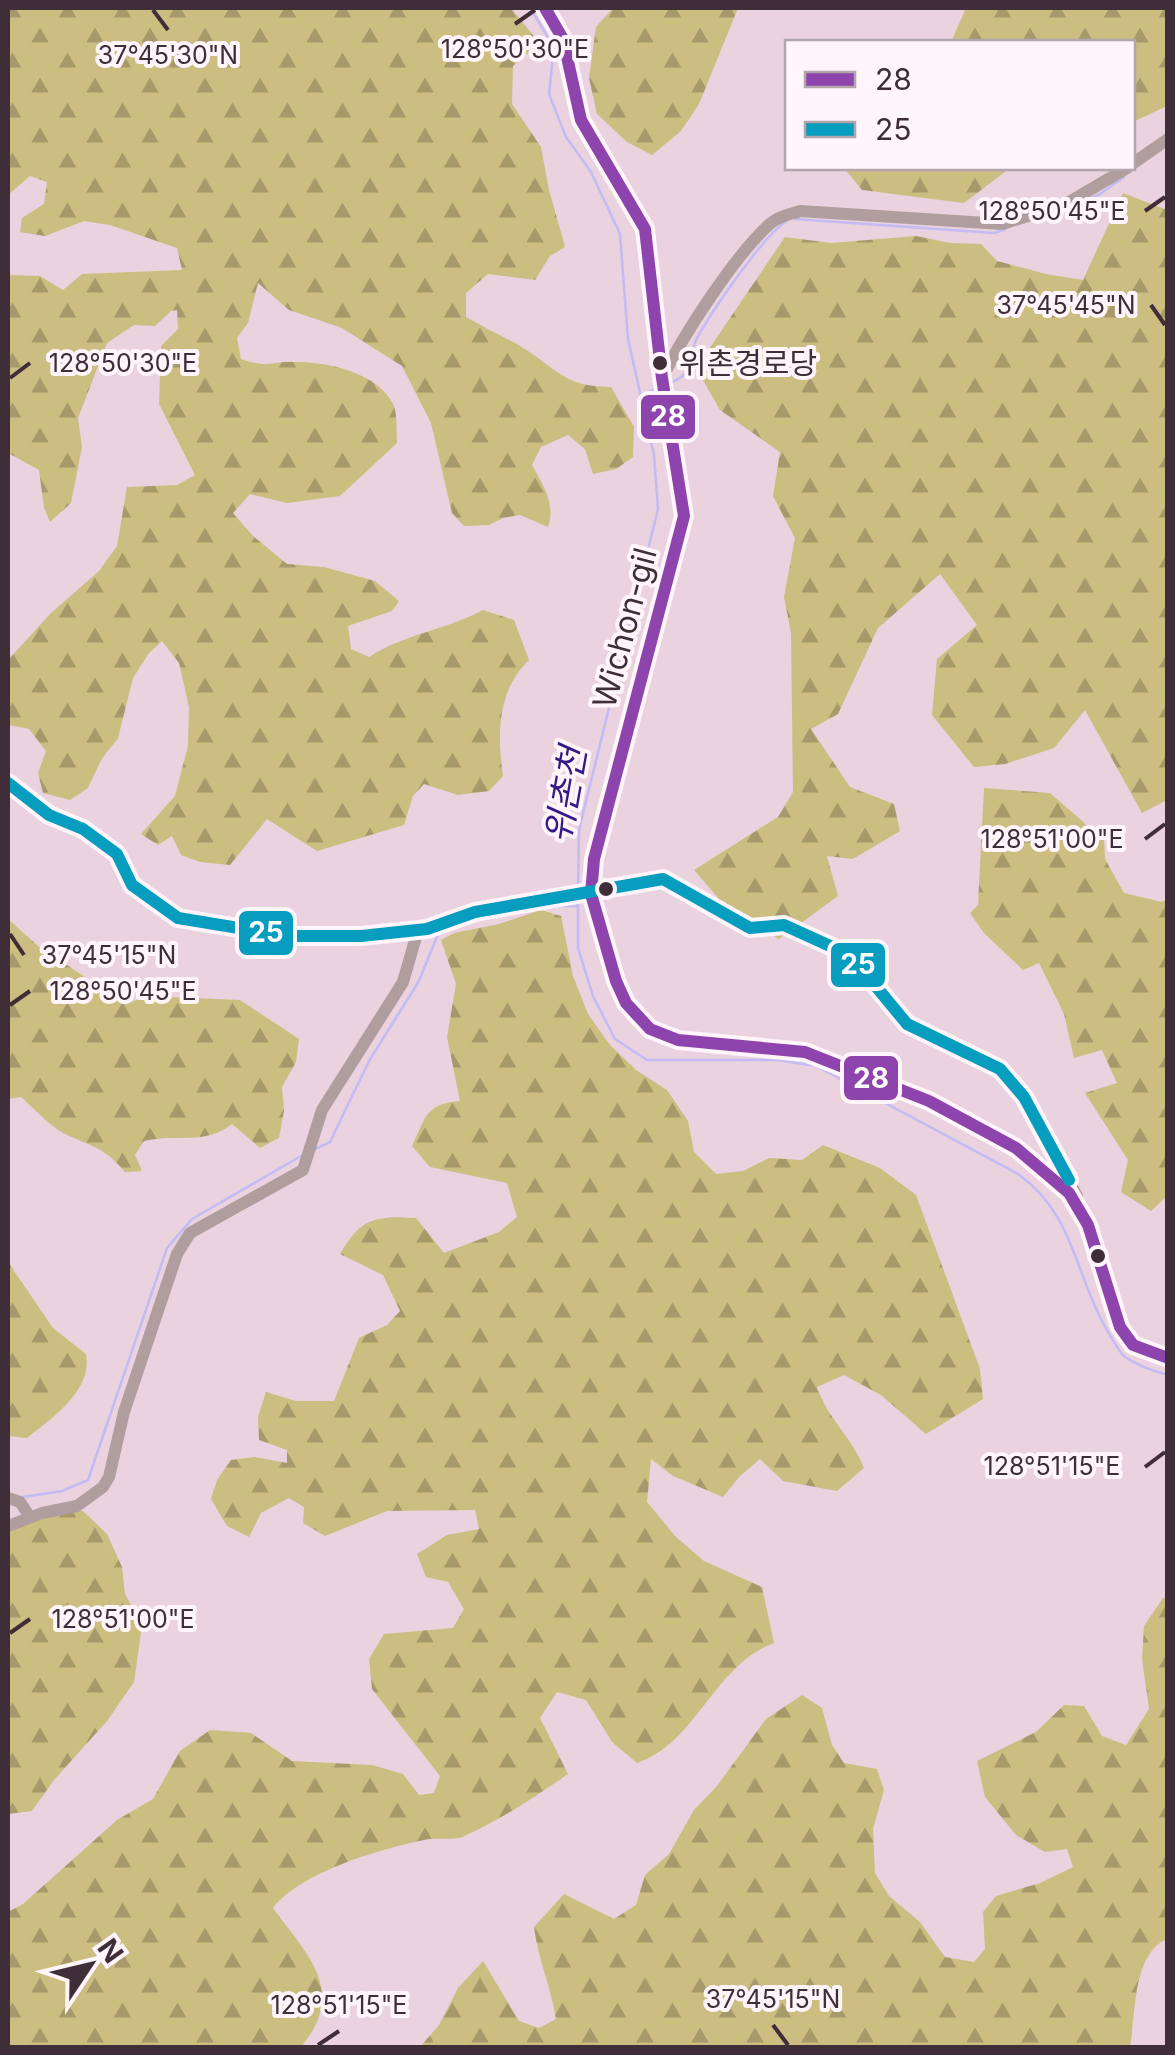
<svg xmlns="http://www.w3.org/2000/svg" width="1175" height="2055" viewBox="0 0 1175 2055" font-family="Inter,'Noto Sans KR',sans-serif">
	<defs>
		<pattern id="forest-firs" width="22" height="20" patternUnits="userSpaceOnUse" patternTransform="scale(2.5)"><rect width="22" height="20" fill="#ccbd81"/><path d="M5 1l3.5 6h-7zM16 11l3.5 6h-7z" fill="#a79a6a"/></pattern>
	</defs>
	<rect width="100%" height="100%" fill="#ead2df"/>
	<g fill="url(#forest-firs)">
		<path d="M8,8H511L533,35L528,53L513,66L512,104L541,147L549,190L565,247L550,256L535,280L488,274L466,293V317C486,329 508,338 528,351C560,373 569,387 611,387L634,427L633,457L616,469L593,474L585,449L568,435L541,447L532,465C543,485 556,504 548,527L520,515L503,518L489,525L464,526L452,513L431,423L402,366L342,328L289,310L258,283L248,323L237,338L241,359C270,369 269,361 295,362C327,362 377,372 393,404C398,414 396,432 397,443L340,496L287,503L250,494L233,513L253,536L287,564L324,567L375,581L399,601L392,611L348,626L351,649L369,657C404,634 446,630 483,610L514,620L529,660C497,691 497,734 503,776L489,791L458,795L424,784L413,796L404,825L317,851L267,819L230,865L200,862L181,855L172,836L158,845L141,834L175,796L188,746L189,707L179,663L162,641L149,653L133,678L118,738L101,760L88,788L70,800L43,793L38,773L46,751L29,729L9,725L8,721V660L51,613L99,571L117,546L127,487L177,485L195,475L159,404L161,346L178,329L177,310L171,311L155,326L134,325L107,343L78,418L82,447L71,503L50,522L44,508L39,470L8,453V278L11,275L40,276L63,290L82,274L182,270L177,248L110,225L84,221L45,236L20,232L22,218L44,204L47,182L30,176L8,195Z"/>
		<polygon points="613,8 738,8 699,104 681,131 652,155 627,142 597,114 589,78 596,27"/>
		<polygon points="966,8 1167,8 1167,106 1133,122 1132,42 951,42"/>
		<polygon points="844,168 1010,168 964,203 862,190"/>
		<polygon points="1123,193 1167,210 1167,800 1142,813 1085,710 1054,748 1005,764 974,767 932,715 937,659 977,625 940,574 878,628 838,714 811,729 850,787 894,804 900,831 853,859 827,856 838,896 779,939 726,907 694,870 778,817 793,792 791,633 784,597 795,538 773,496 780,452 720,410 696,368 785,237 831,243 916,236 950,243 981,244 997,261 1046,274 1083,280"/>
		<polygon points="984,788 1050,793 1104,840 1105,859 1124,893 1162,902 1167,899 1167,1196 1151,1211 1121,1192 1128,1160 1085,1093 1117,1083 1102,1050 1074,1058 1064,1014 1039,963 1023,970 984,933 970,913 978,905"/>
		<path d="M541,910L561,916L573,976L588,1014L610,1045L636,1070L667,1090L688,1121L694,1152L716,1174L743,1171L769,1158L802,1160L823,1145L880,1168L916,1195L980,1369L983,1399L926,1434L881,1395L844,1375L817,1387C827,1418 852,1437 864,1468L837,1491L783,1481L760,1459L740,1476L723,1497L673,1476L651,1459L647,1502L676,1537L704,1561L762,1587L774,1643C714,1665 696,1744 637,1763L612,1742L586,1700L557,1692L540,1718L568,1774C535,1797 499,1821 462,1837C451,1841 437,1837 424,1840C380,1849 301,1872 273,1908C307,1955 348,1990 301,2047H8V1912L23,1904L117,1820L153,1799L180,1751L210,1730L251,1733L292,1761L372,1765L403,1774L419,1795L434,1793L440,1776L372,1689L369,1659L384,1634L453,1628L464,1609L448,1582L426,1577L417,1554L447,1535L479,1529L475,1510L387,1511L325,1536L303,1523L304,1507L289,1498L261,1513L249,1537L227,1526L211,1499L217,1480L231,1460L255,1457L287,1463V1450L259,1440L258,1417L266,1392L296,1401H334L359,1338L387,1325L400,1311L383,1275L340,1254C361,1217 376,1216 416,1218L444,1253L499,1232L517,1217L507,1183L430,1167L412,1146C426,1117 425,1104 460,1101L447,1037L456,984L441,940L454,933L499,924Z"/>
		<path d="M8,919L38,946L126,1004L147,996L240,1000L299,1039L296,1062L282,1087L284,1111L279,1138L260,1148L232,1124C204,1146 178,1133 144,1141L135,1155L142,1171L125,1172C104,1147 93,1147 65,1134C49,1126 35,1109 21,1097L8,1099Z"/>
		<path d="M8,1262L53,1328L86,1354C93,1390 52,1418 27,1438L8,1436Z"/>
		<polygon points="83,1511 107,1534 122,1567 125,1594 142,1625 134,1682 107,1721 54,1780 32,1811 8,1814 8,1531 46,1513"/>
		<path d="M1163,1598H1168L1167,1939C1132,1954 1136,2014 1130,2047H420L439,2025L458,1988L483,1961L519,2021L539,2028L556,2019C551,1987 538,1959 534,1927L564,1894L614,1919L636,1905L645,1875L669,1854L694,1810L717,1786L766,1719L802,1695L822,1708L832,1745L844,1763L877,1769L884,1790L873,1829L875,1873L889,1896L920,1922L945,1957L974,1962L985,1949L983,1912L996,1896L1040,1883L1073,1867L1067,1849L1045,1852L1016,1835L985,1797L977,1761L1036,1732L1064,1705L1084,1706L1102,1736L1126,1745L1149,1709L1142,1659L1144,1626Z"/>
	</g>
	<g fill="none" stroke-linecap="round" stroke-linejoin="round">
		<g stroke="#c4baf4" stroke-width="2.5">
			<polyline points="530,8 554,47 549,94 566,137 591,172 620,234 628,339 654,455 658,509 579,830 578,888"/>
			<polyline points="1070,208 1100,194 1124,177"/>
			<polyline points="795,219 994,233 1006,229"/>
			<path d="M672,382C698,371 686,358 697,338C711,313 764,234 787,221"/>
			<polyline points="642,395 656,389"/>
			<path d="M578,901V948L593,996L615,1039L647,1060H778L816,1066L1018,1174C1075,1214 1075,1277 1108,1332C1113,1340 1118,1351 1125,1357C1138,1366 1153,1371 1168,1375"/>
			<polyline points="544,906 576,906"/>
			<polyline points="313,1150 330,1142 369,1061 419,981 438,934 473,919"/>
			<polyline points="23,1497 62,1491 88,1480 167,1248 192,1219 301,1156"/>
		</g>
		<g stroke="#b09e9e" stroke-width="12">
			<polyline points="545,8 563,39 581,120 645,229 662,378 684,516 594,859 591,894 616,981 626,1003 650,1029 678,1040 805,1052 929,1101 1016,1148 1069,1193 1088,1225 1120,1327 1133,1345 1168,1358"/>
			<polyline points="1132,164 1168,139"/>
			<path d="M664,375C683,335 738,251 771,223C779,216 791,214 800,211L1002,224L1064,205L1127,168"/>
			<polyline points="8,783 49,815 83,829 117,854 132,885 178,918 287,936 361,936 427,929 475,912 663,879 750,928 784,925 850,955 907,1024 1000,1069 1024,1097 1077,1196"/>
			<polyline points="8,1498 20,1502 30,1517"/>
			<polyline points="8,1526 42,1513 77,1506 103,1487 109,1477 124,1412 177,1254 190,1233 303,1170 322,1110 403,982 418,930"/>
		</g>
		<g stroke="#fff5fa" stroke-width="20">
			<polyline id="bus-1" points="545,8 563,39 581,120 645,229 662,378 684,516 594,859 591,894 616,981 626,1003 650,1029 678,1040 805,1052 929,1101 1016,1148 1069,1193 1088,1225 1120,1327 1133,1345 1168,1358"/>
		</g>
		<g stroke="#fff5fa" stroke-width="20">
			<polyline id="bus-2" points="8,783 49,815 83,829 117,854 132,885 178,918 287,936 361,936 427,929 475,912 663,879 750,928 784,925 850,955 907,1024 1000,1069 1024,1097 1069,1180"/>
		</g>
		<use href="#bus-1" stroke="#8e44ad" stroke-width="12"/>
		<use href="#bus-2" stroke="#069dbf" stroke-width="12"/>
	</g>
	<path fill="none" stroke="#3f2e37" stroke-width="4" d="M153,10L168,30M515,24L535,10M1145,211L1165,197M1151,305L1165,325M10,378L30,363M1145,839L1165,824M10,934L24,955M10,1005L30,991M1145,1467L1165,1452M10,1633L30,1619M773,2025L788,2045M318,2045L339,2031"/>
	<g fill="#3f2e37" stroke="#fff5fa" stroke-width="4">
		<circle cx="660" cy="363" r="9"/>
		<circle cx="606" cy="889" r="9"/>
		<circle cx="1098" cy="1256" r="9"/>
	</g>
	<g text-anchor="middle" stroke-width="8" stroke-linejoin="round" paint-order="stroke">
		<g font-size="30" fill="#3f2e37" stroke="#fff5fa" text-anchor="start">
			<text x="679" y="374">위촌경로당</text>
		</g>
		<g font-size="32" fill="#3f2e37" stroke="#fff5fa">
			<text transform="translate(625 628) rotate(-75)" y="11">Wichon-gil</text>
		</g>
		<g font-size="35" font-style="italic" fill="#361886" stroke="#fff5fa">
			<text transform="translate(566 795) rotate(-80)" y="12">위촌천</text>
		</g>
	</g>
	<g font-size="25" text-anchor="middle" fill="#3f2e37" stroke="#fff5fa" stroke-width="8" stroke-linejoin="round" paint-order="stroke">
		<text x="515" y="58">128°50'30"E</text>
		<text x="168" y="64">37°45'30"N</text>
		<text x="1052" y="220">128°50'45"E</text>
		<text x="1066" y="314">37°45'45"N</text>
		<text x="123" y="372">128°50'30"E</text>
		<text x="1052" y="848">128°51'00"E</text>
		<text x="109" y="964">37°45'15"N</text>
		<text x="123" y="1000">128°50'45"E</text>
		<text x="1052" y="1475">128°51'15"E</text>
		<text x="123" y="1628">128°51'00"E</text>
		<text x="773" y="2008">37°45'15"N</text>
		<text x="339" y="2014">128°51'15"E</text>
	</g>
	<g stroke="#fff5fa" stroke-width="4">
		<rect x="639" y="393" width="58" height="48" rx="10" fill="#8e44ad"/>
		<rect x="237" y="909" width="58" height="48" rx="10" fill="#069dbf"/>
		<rect x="829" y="941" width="58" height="48" rx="10" fill="#069dbf"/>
		<rect x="842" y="1054" width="58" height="48" rx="10" fill="#8e44ad"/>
	</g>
	<g font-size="28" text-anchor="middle" font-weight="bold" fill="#fff">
		<text x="668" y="426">28</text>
		<text x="266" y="942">25</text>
		<text x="858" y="974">25</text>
		<text x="871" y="1088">28</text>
	</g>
	<rect width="1175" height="2055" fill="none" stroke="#3f2e37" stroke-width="20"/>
	<rect x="785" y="40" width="350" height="130" fill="#fff5fa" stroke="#b2a5ac" stroke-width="2.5"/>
	<rect x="805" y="72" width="50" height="15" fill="#8e44ad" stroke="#b2a5ac" stroke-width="2.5"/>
	<text x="875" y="90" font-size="30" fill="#3f2e37">28</text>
	<rect x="805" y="122" width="50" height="15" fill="#069dbf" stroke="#b2a5ac" stroke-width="2.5"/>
	<text x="875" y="140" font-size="30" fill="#3f2e37">25</text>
	<g transform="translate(90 1965) rotate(55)" stroke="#fff5fa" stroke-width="8" paint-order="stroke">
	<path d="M0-8L18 38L0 25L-18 38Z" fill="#3f2e37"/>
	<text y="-15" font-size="28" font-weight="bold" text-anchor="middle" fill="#3f2e37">N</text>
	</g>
</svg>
